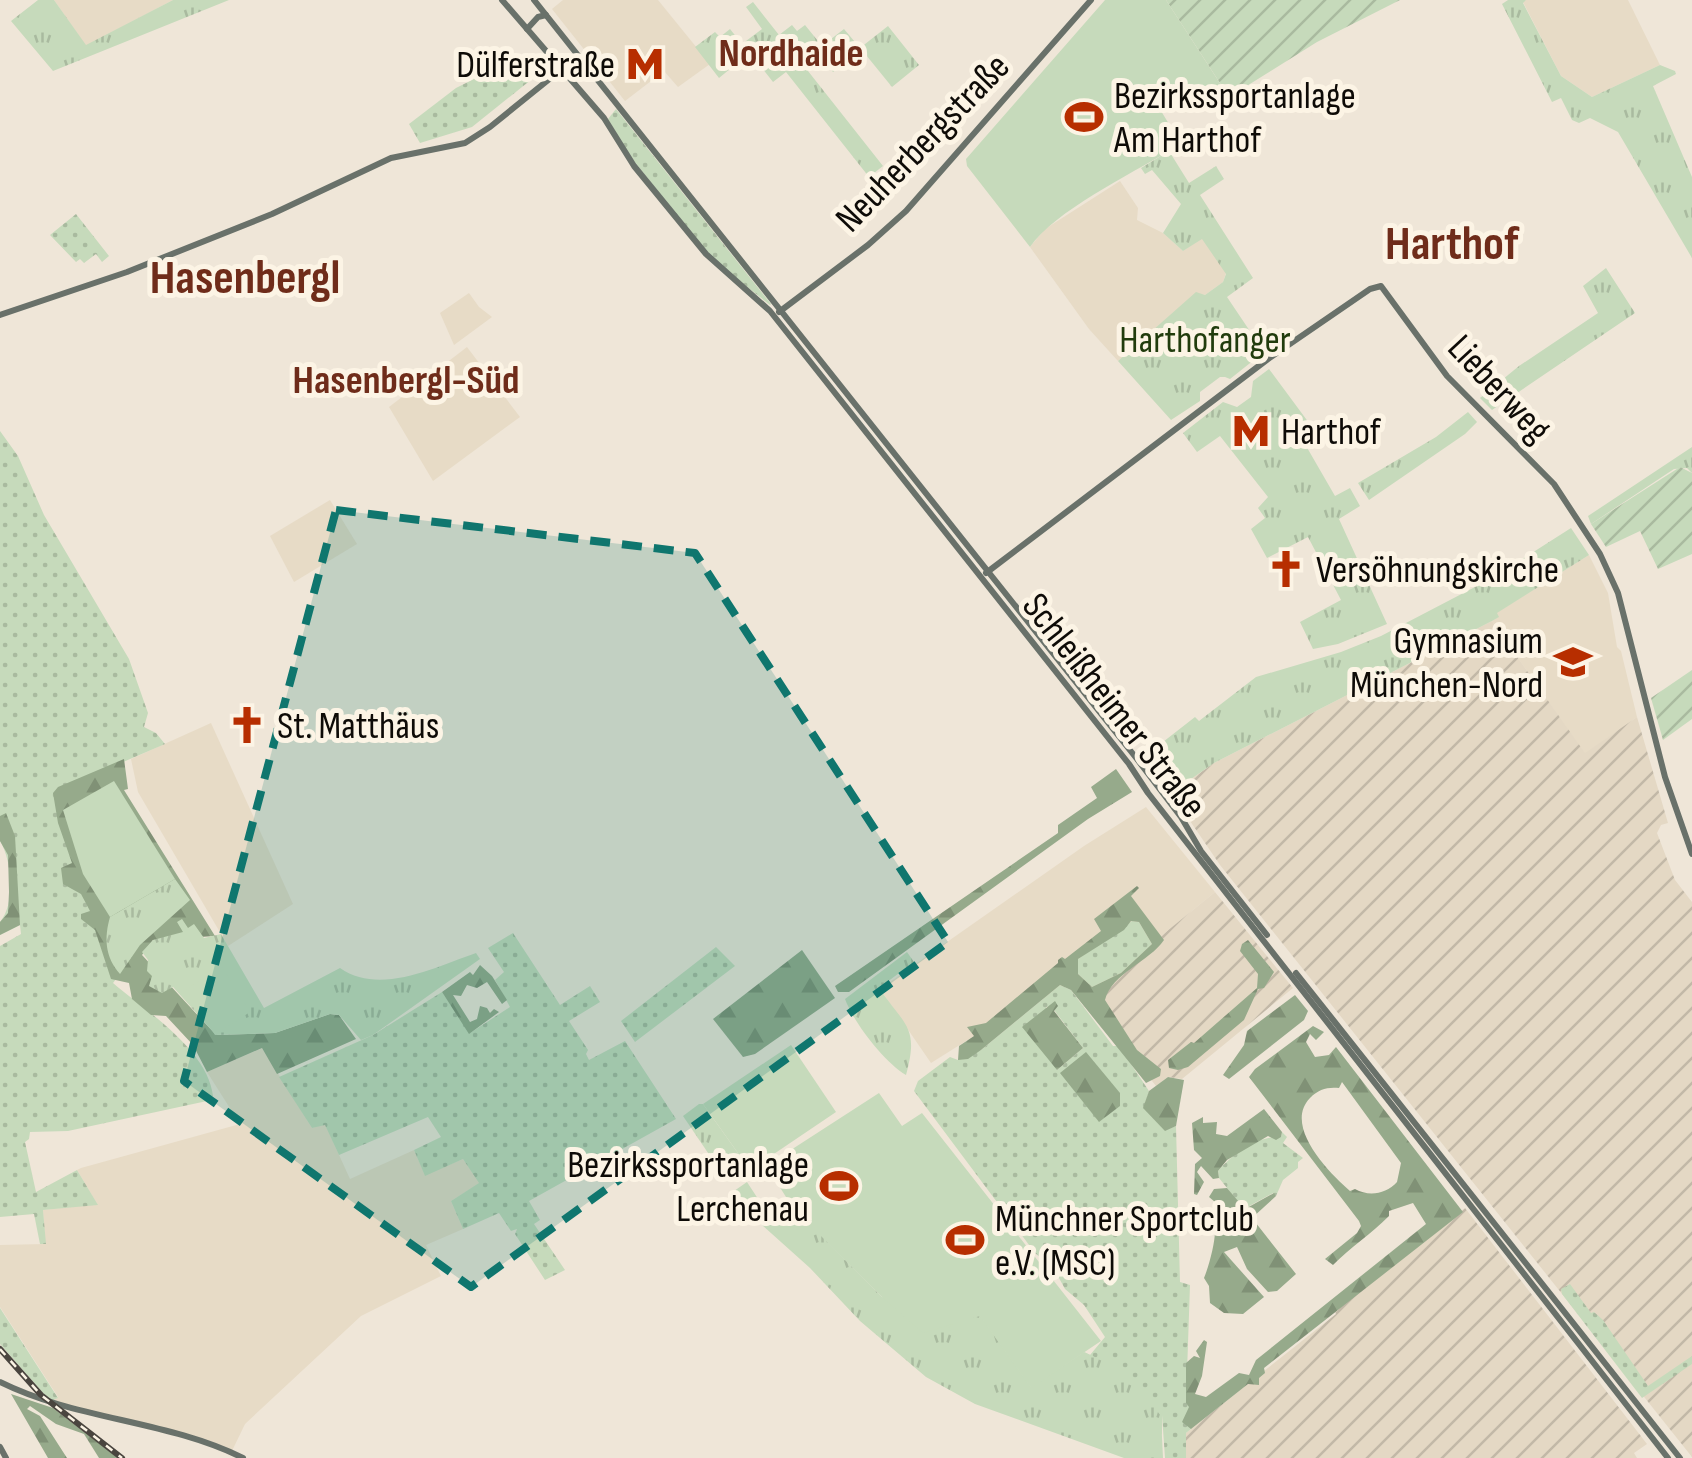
<svg xmlns="http://www.w3.org/2000/svg" width="1692" height="1458" viewBox="0 0 1692 1458" font-family="'Sofia Sans Condensed',sans-serif">
	<defs>
		<pattern id="industrial-furrows" width="10" height="10" patternUnits="userSpaceOnUse" patternTransform="scale(2.5)"><rect width="10" height="10" fill="#e4d8c4"/><path d="M-1 1l2-2M0 10L10 0M9 11l2-2" fill="none" stroke="#c2b8a7"/></pattern>
		<pattern id="grass-dots" width="8" height="8" patternUnits="userSpaceOnUse" patternTransform="scale(2.5)"><rect width="8" height="8" fill="#c6dabb"/><path d="M2 2h.1M6 6h.1" fill="none" stroke="#a9ba9f" stroke-width="1.8" stroke-linecap="round"/></pattern>
		<pattern id="forest-firs" width="22" height="20" patternUnits="userSpaceOnUse" patternTransform="scale(2.5)"><rect width="22" height="20" fill="#96aa8b"/><path d="M5 1l3.5 6h-7zM16 11l3.5 6h-7z" fill="#809176"/></pattern>
		<pattern id="park-tufts" width="24" height="20" patternUnits="userSpaceOnUse" patternTransform="scale(2.5)"><rect width="24" height="20" fill="#c6dabb"/><path d="M3 7l-1-3M5 7V3M7 7l1-3M15 17l-1-3M17 17v-4M19 17l1-3" fill="none" stroke="#a9ba9f"/></pattern>
		<pattern id="garden-furrows" width="10" height="10" patternUnits="userSpaceOnUse" patternTransform="scale(2.5)"><rect width="10" height="10" fill="#c6dabb"/><path d="M-1 1l2-2M0 10L10 0M9 11l2-2" fill="none" stroke="#a9ba9f"/></pattern>
	</defs>
	<rect width="100%" height="100%" fill="#efe6d8"/>
	<g fill="#e7dbc6">
		<polygon points="54,0 173,0 86,46"/>
		<polygon points="563,0 658,0 710,64 678,87 664,71 625,101 552,9"/>
		<polygon points="1526,0 1628,0 1660,65 1592,97 1561,76 1523,2"/>
		<polygon points="1120,181 1138,208 1137,220 1163,233 1183,251 1202,238 1226,273 1223,282 1205,295 1196,293 1118,361 1089,329 1030,247 1045,229"/>
		<polygon points="469,293 479,307 492,317 454,345 440,313"/>
		<polygon points="467,347 520,417 433,481 389,407"/>
		<polygon points="330,500 357,544 294,582 270,536"/>
		<polygon points="1589,555 1608,593 1617,647 1621,651 1637,717 1585,754 1492,621 1498,617 1496,613"/>
		<polygon points="211,723 293,904 228,946 138,792 131,759"/>
		<polygon points="1146,807 1215,892 1160,937 982,1031 931,1063 880,989 1084,846"/>
		<polygon points="262,1048 312,1128 325,1124 350,1179 414,1150 425,1175 463,1159 480,1183 451,1201 463,1229 426,1245 441,1276 361,1316 245,1424 231,1453 191,1437 52,1403 126,1458 118,1458 53,1408 50,1401 58,1397 0,1307 0,1245 45,1244 43,1210 97,1204 77,1170 81,1168 240,1124 207,1072"/>
	</g>
	<g fill="url(#industrial-furrows)">
		<polygon points="1492,621 1585,753 1637,717 1668,823 1661,825 1657,833 1675,880 1692,902 1692,1457 1220,865 1171,793 1214,763"/>
		<polygon points="1215,892 1293,988 1182,1079 1168,1077 1156,1086 1061,965 1161,936"/>
		<polygon points="1465,1208 1647,1444 1634,1453 1637,1458 1186,1458 1186,1433 1336,1314 1334,1310"/>
	</g>
	<g fill="url(#grass-dots)" fill-rule="evenodd">
		<polygon points="516,58 532,79 472,127 420,143 409,124 456,88"/>
		<polygon points="616,109 771,304 770,305 712,259 629,155 608,119"/>
		<polygon points="76,214 109,256 102,262 96,254 84,263 80,259 76,262 50,235"/>
		<path d="M0,431L18,456L44,515L129,659L148,713L144,727L156,733L165,744L58,790L120,974L113,983C146,1011 208,1050 213,1096L207,1101L68,1131L30,1132L29,1139L25,1142L36,1192L77,1170L98,1205L43,1210L46,1244H40L34,1214L0,1217V946L21,934L20,925L0,935V922C16,903 12,861 0,841Z"/>
		<polygon points="1132,921 1139,922 1152,944 1121,973 1092,987 1078,974 1078,959"/>
		<polygon points="513,933 560,1005 590,986 600,1002 569,1021 588,1050 586,1054 589,1060 625,1041 676,1119 529,1201 540,1220 534,1224 565,1270 545,1280 515,1234 517,1229 511,1231 499,1213 463,1229 451,1201 479,1183 463,1159 425,1176 414,1150 441,1137 428,1117 339,1155 325,1125 312,1128 279,1077 373,1035 442,992 470,1033 510,1007 495,980 504,972 488,948"/>
		<polygon points="716,947 735,966 635,1042 621,1021"/>
		<path d="M1060,985L1071,990L1113,1046H1119L1149,1091L1144,1108L1165,1130L1176,1126L1180,1282L1190,1285L1186,1402L1189,1406L1191,1429L1186,1433V1458H1165L1162,1415V1435L1084,1352L1090,1355L1105,1337L1084,1305L1065,1289L1054,1269L1035,1253L914,1091L918,1081L950,1057L958,1060L981,1050ZM1057,1006L1054,1010L1083,1048L1057,1070L1046,1007Z"/>
		<path d="M1282,1132L1287,1137L1283,1143L1303,1158L1298,1162V1168L1283,1180L1276,1196L1273,1193L1244,1209L1219,1178L1218,1171C1232,1154 1259,1135 1281,1137Z"/>
		<polygon points="1570,1284 1591,1313 1594,1312 1603,1320 1648,1386 1692,1356 1692,1364 1642,1398 1562,1294 1561,1289"/>
		<polygon points="0,1308 58,1398 50,1401 0,1344"/>
	</g>
	<g fill="url(#forest-firs)" fill-rule="evenodd">
		<polygon points="124,759 128,789 124,790 215,936 153,940 142,955 216,1035 275,1033 330,1014 339,1015 356,1039 277,1074 262,1048 207,1072 193,1045 166,1016 151,1015 132,999 129,983 111,979 95,930 81,919 81,914 90,911 81,894 63,884 61,868 72,863 58,823 53,793 58,787"/>
		<polygon points="1116,769 1132,792 1088,819 849,992 838,992 835,986 1058,833 1058,825 1097,798 1091,787"/>
		<polygon points="6,813 15,836 20,925 0,935 0,922 8,913 9,892 8,855 0,841 0,816"/>
		<path d="M1137,886L1139,888L1131,896L1164,940C1149,962 1112,973 1105,1000L1137,1050L1161,1069L1160,1076L1146,1083L1071,990L1060,985L981,1050L968,1059L958,1060L959,1046L974,1036L967,1027L986,1023L1058,963V960L1062,957L1065,959L1101,931L1094,919ZM1131,921L1139,922L1152,944L1121,973L1092,987L1078,974V959L1124,930Z"/>
		<polygon points="1248,940 1274,972 1264,988 1258,989 1244,1020 1188,1067 1178,1070 1169,1068 1168,1060 1191,1042 1194,1043 1257,988 1258,974 1240,951 1242,944"/>
		<polygon points="802,950 835,998 755,1054 743,1057 713,1019"/>
		<polygon points="480,965 492,976 507,1000 502,1004 487,982 477,988 467,985 461,996 453,995 470,1022 477,1019 480,1006 487,1008 490,1013 494,1009 499,1012 469,1034 442,992 470,972 473,975"/>
		<polygon points="1295,995 1308,1011 1304,1020 1229,1079 1223,1075 1244,1045 1247,1031"/>
		<polygon points="1055,1001 1058,1006 1054,1011 1083,1048 1057,1070 1022,1027"/>
		<path d="M1313,1026L1324,1032L1316,1040L1310,1034L1306,1042L1315,1057L1329,1055L1336,1047L1463,1212L1264,1368L1265,1373L1259,1378V1385L1248,1384L1191,1429L1182,1422L1189,1407L1186,1403V1363L1194,1356L1200,1358L1196,1351L1204,1340L1207,1342L1202,1376L1195,1394L1206,1397L1239,1373L1249,1375L1256,1360L1426,1224L1413,1203L1389,1211V1216C1371,1234 1351,1247 1333,1265L1325,1259L1357,1233L1361,1226L1359,1221L1249,1077L1255,1069ZM1342,1082L1401,1163L1397,1182C1386,1194 1369,1197 1355,1189L1350,1191C1329,1173 1283,1126 1310,1098C1319,1089 1327,1087 1339,1088Z"/>
		<polygon points="1086,1052 1120,1093 1120,1106 1099,1122 1060,1073"/>
		<polygon points="1168,1077 1184,1080 1176,1126 1165,1131 1143,1108 1149,1091"/>
		<polygon points="1264,1109 1282,1132 1281,1137 1276,1140 1268,1136 1227,1160 1218,1171 1219,1178 1213,1179 1201,1166 1197,1172 1204,1182 1197,1195 1194,1194 1195,1164 1202,1158 1194,1150 1192,1123 1203,1117 1203,1123 1217,1122 1216,1134 1227,1136"/>
		<path d="M1227,1188L1245,1209L1274,1193L1276,1196L1252,1218L1296,1274L1277,1291L1268,1292L1247,1269L1237,1247L1224,1252L1264,1297L1243,1314L1224,1313L1210,1303L1209,1286L1204,1278C1209,1266 1216,1240 1215,1227C1215,1217 1212,1212 1215,1202L1209,1197L1214,1189Z"/>
		<polygon points="11,1394 53,1408 118,1458 99,1458 84,1434 56,1424 30,1406 27,1409 40,1416 67,1458 48,1458"/>
	</g>
	<g fill="url(#park-tufts)">
		<polygon points="38,0 54,0 86,45 173,0 229,0 53,71 11,21"/>
		<polygon points="1508,0 1526,0 1523,3 1561,76 1592,97 1660,65 1675,71 1676,74 1653,86 1692,177 1692,258 1618,132 1590,118 1579,123 1572,120 1561,98 1552,102 1502,4"/>
		<polygon points="753,2 779,35 792,25 797,31 805,25 822,46 844,29 860,48 888,26 919,65 892,87 866,55 846,70 842,65 833,72 823,60 808,71 883,166 869,177 786,72 773,82 758,63 749,70 741,60 719,78 695,47 715,32 720,37 730,29 742,44 762,29 746,7"/>
		<polygon points="1169,151 1189,183 1216,166 1224,179 1200,195 1253,278 1227,297 1264,352 1230,379 1225,377 1220,377 1200,392 1200,401 1171,420 1118,361 1196,292 1205,295 1223,282 1226,274 1202,239 1183,251 1163,233 1181,204 1152,170 1145,174 1141,168"/>
		<polygon points="1606,268 1635,313 1492,410 1480,398 1519,366 1598,313 1583,286"/>
		<polygon points="1269,369 1309,423 1298,432 1335,496 1350,488 1360,506 1339,519 1387,624 1338,644 1313,649 1300,622 1341,600 1308,537 1267,558 1251,529 1265,518 1258,508 1268,497 1220,436 1197,452 1183,433 1223,402 1237,407 1251,397 1253,381"/>
		<polygon points="1468,412 1477,422 1465,434 1369,500 1358,483 1436,437"/>
		<polygon points="1692,447 1692,473 1687,468 1674,469 1591,524 1588,516"/>
		<polygon points="1571,528 1589,555 1497,613 1499,617 1492,621 1214,763 1171,793 1145,756 1195,717 1199,721 1256,677 1341,652 1381,636 1496,576"/>
		<path d="M175,879L190,900L140,945L120,974C105,957 104,938 110,917Z"/>
		<path d="M182,919L188,928L194,924L204,938L221,934L264,1008L340,968C380,996 435,967 476,953L480,959L373,1035L361,1040L339,1015L330,1014L275,1033L216,1035L173,987L162,993L149,986L152,976L147,971L148,960L142,952L153,940L183,932L177,922Z"/>
		<path d="M907,952L914,962L879,988C906,1027 919,1027 906,1075C884,1062 854,1023 845,999Z"/>
		<polygon points="699,1104 703,1104 750,1170 727,1181 683,1116"/>
		<polygon points="747,1182 766,1211 794,1216 799,1213 882,1297 980,1315 1031,1387 1084,1352 1125,1371 1161,1416 1163,1458 1124,1458 975,1404 926,1377 860,1321 810,1268 762,1225 734,1191"/>
	</g>
	<g fill="url(#garden-furrows)">
		<polygon points="1166,0 1400,0 1317,42 1229,97"/>
		<polygon points="1680,467 1692,473 1692,554 1658,569 1640,531 1606,547 1591,524"/>
		<polygon points="1692,670 1692,719 1663,740 1651,698"/>
	</g>
	<g fill="#c6dabb">
		<path d="M1105,0H1166L1225,91L1197,109L1190,84L1158,106L1183,147L1169,151C1129,175 1055,211 1030,247L967,166L966,159Z"/>
		<polygon points="114,781 175,879 110,917 83,874 63,810"/>
		<polygon points="222,967 250,1012 215,1035 186,989"/>
		<polygon points="791,1045 836,1112 750,1170 703,1104"/>
		<polygon points="879,1093 902,1126 922,1113 1101,1341 1031,1388 980,1316 959,1322 961,1328 952,1333 948,1328 953,1324 923,1333 882,1297 799,1214 794,1216 784,1200 786,1197 771,1173 768,1175 763,1168"/>
	</g>
	<g fill="none" stroke-linecap="round" stroke-linejoin="round">
		<g stroke="#69716a" stroke-width="6">
			<polyline points="502,0 604,118 634,166 706,254 770,311 1129,764 1148,793 1668,1458"/>
			<polyline points="534,0 1137,759 1181,817 1201,851 1267,935"/>
			<polyline points="527,29 538,17 546,15"/>
			<polyline points="779,312 868,245 906,211 1091,0"/>
			<polyline points="0,315 127,272 272,214 391,158 465,143 490,127 578,56"/>
			<polyline points="986,573 1268,359 1370,289 1381,286 1447,376 1554,484 1600,554 1618,593 1665,777 1692,854"/>
			<polyline points="1296,973 1680,1458"/>
			<path d="M0,1382C76,1420 167,1420 243,1458"/>
			<polyline points="0,1447 6,1458"/>
		</g>
		<g stroke="#4a453f" stroke-width="6">
			<polyline id="rail" points="0,1349 41,1395 122,1458"/>
		</g>
		<use href="#rail" stroke="#fcf4e5" stroke-width="2.5" stroke-dasharray="8" stroke-linecap="butt"/>
	</g>
	<path fill="#0f766e" fill-opacity="0.2" stroke="#0f766e" stroke-width="8" stroke-dasharray="20 12" stroke-linejoin="round" d="M336,510L695,553L948,942L471,1287L184,1081Z"/>
	<defs>
		<g id="metro-bare" transform="scale(3)"><path d="M-5.5 5V-5H-3L0 0L3-5H5.5V5H3V-.5L0 4L-3-.5V5Z" fill="#b72e00" stroke="#fcf4e5" stroke-width="2.5" paint-order="stroke"/></g>
		<g id="stadium-bare" transform="scale(3)"><path d="M0-5a6.5 5 0 1 0 0 10a6.5 5 0 1 0 0-10ZM-3.5-1.8h7v3.6h-7Z" fill="#b72e00" stroke="#fcf4e5" stroke-width="2.5" paint-order="stroke"/></g>
		<g id="church-bare" transform="scale(3)"><path d="M-1.2-6h2.4v3.5h3.3v2.4h-3.3V6h-2.4V-.1h-3.3v-2.4h3.3Z" fill="#b72e00" stroke="#fcf4e5" stroke-width="2.5" paint-order="stroke"/></g>
		<g id="school-bare" transform="scale(3)"><path d="M0-5L7-2L0 1L-7-2ZM-4 1L0 2.5L4 1V4Q0 6-4 4Z" fill="#b72e00" stroke="#fcf4e5" stroke-width="2.5" paint-order="stroke"/></g>
	</defs>
	<g fill-rule="evenodd">
		<use href="#metro-bare" x="645" y="64"/>
		<use href="#stadium-bare" x="1084" y="117"/>
		<use href="#metro-bare" x="1251" y="431"/>
		<use href="#church-bare" x="1286" y="569"/>
		<use href="#school-bare" x="1573" y="662"/>
		<use href="#church-bare" x="247" y="725"/>
		<use href="#stadium-bare" x="839" y="1186"/>
		<use href="#stadium-bare" x="965" y="1240"/>
	</g>
	<g text-anchor="middle" stroke-width="10" stroke-linejoin="round" paint-order="stroke">
		<g font-size="38" fill="#0e0b07" stroke="#fcf4e5" text-anchor="start">
			<text x="615" y="77" text-anchor="end">Dülferstraße</text>
			<text x="1114" y="108">Bezirkssportanlage<tspan x="1114" dy="44">Am Harthof</tspan></text>
			<text x="1281" y="444">Harthof</text>
			<text x="1316" y="582">Versöhnungskirche</text>
			<text x="1543" y="653" text-anchor="end">Gymnasium<tspan x="1543" dy="44">München-Nord</tspan></text>
			<text x="277" y="738">St. Matthäus</text>
			<text x="809" y="1177" text-anchor="end">Bezirkssportanlage<tspan x="809" dy="44">Lerchenau</tspan></text>
			<text x="995" y="1231">Münchner Sportclub<tspan x="995" dy="44">e.V. (MSC)</tspan></text>
		</g>
		<g font-size="38" fill="#0e0b07" stroke="#fcf4e5">
			<text transform="translate(922 142) rotate(-46)" y="13">Neuherbergstraße</text>
			<text transform="translate(1500 388) rotate(47)" y="13">Lieberweg</text>
			<text transform="translate(1115 705) rotate(52)" y="13">Schleißheimer Straße</text>
		</g>
		<g font-size="38" fill="#213c0d" stroke="#fcf4e5">
			<text x="1205" y="352">Harthofanger</text>
		</g>
		<g font-size="40" font-weight="bold" fill="#6f2c1a" stroke="#fcf4e5">
			<text x="791" y="66">Nordhaide</text>
			<text x="406" y="393">Hasenbergl-Süd</text>
		</g>
		<g font-size="48" font-weight="bold" fill="#6f2c1a" stroke="#fcf4e5">
			<text x="1452" y="259">Harthof</text>
			<text x="245" y="293">Hasenbergl</text>
		</g>
	</g>
</svg>
